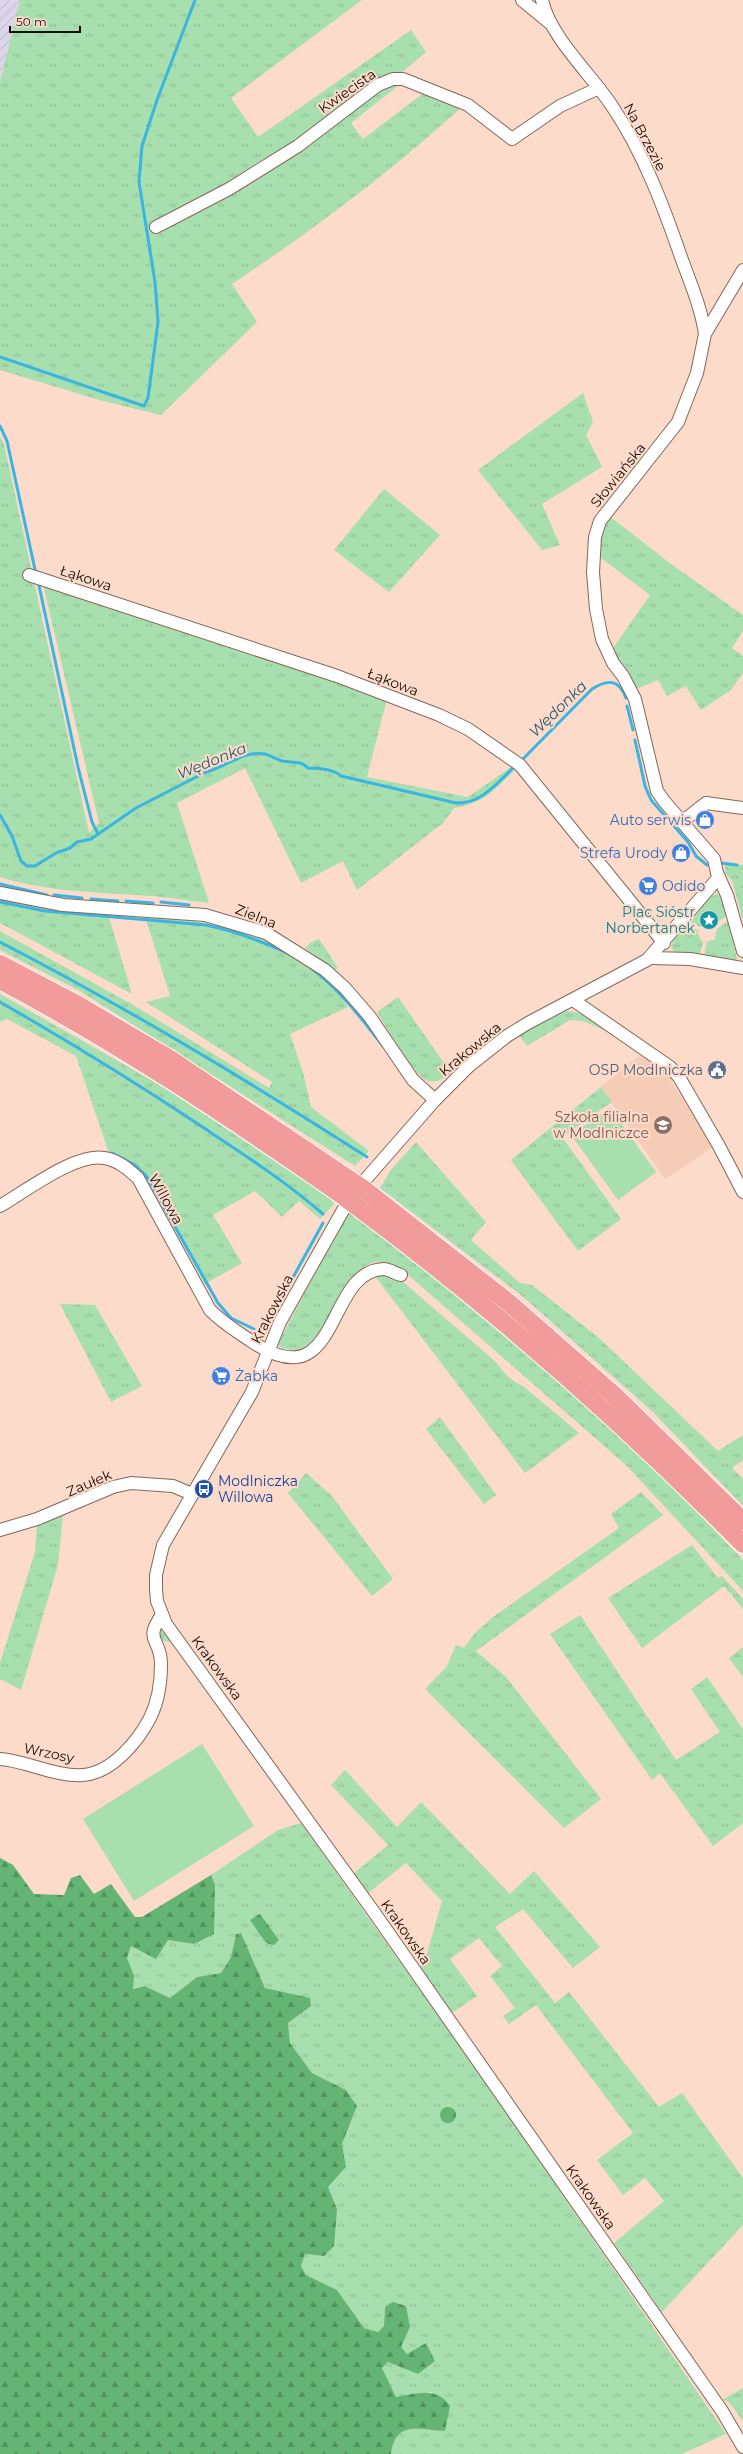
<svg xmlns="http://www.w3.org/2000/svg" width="743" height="2454" viewBox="0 0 743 2454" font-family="Montserrat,sans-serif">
	<defs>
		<pattern id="industrial-furrows" width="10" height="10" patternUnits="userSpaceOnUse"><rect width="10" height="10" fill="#dcd5ea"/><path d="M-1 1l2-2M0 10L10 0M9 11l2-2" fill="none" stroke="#bcb6c7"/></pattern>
		<pattern id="grass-tufts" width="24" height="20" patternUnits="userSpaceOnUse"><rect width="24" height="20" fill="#a8dfaf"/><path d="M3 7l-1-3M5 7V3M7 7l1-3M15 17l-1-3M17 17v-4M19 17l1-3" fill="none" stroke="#90be95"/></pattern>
		<pattern id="forest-firs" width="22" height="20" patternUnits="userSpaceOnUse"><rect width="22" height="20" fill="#64b473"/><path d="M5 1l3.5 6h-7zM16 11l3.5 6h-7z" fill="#51915c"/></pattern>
		<pattern id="park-crowns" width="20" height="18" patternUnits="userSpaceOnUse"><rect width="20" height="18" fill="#a8dfaf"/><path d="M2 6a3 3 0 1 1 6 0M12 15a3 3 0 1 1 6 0" fill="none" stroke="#90be95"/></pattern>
	</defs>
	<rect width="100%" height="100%" fill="#fcdbca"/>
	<polygon fill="url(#industrial-furrows)" points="0,0 20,0 0,81"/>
	<polygon fill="#f5cdb7" points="641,1054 668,1076 713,1147 665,1179 601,1087"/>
	<g fill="url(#grass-tufts)">
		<path d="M20,0H362L231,98L258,137L411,30L426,52L400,74L388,76C336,115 284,155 228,188C204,201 178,212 154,224L156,235L188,217L290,155L375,89L392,82H403L351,123L363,139L426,91L464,105C392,171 313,230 232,284L257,322L161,415L103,401L0,370V82Z"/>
		<polygon points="583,393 593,422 586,435 602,467 542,504 560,545 542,550 478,470"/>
		<path d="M0,437L4,444L89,833L99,823L42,580L387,699L367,777L468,797L514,765L517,768C495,789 486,803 454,808L443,823L357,890L343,861L301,883L245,768L177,803L209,903C185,900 160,896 136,895C90,892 44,891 0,877Z"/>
		<polygon points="384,489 440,535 389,592 334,550"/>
		<polygon points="608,515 671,564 743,615 743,631 732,648 743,656 743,673 731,690 701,710 686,686 667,696 658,680 636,689 611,651 650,595 597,555 600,534"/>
		<polygon points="718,894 721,898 726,916 714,925 705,923 700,927 691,922 709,897"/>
		<polygon points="0,899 36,907 108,914 132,994 0,923"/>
		<path d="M145,916C222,923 305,933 348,1007L290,1034L303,1072L311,1107L369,1151L355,1166L80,991L0,950V931L135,1006L269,1088L272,1082L146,1002L170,996Z"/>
		<polygon points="728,921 737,959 735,961 704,956 707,942 715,939 717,929"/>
		<polygon points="686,925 698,930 699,937 703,942 700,955 676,952 671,948 673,941"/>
		<polygon points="319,939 338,968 335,970 305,948 310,943"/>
		<polygon points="0,994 167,1089 331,1198 334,1204 320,1219 299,1201 282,1217 255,1191 213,1215 242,1263 205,1284 146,1178 133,1165 109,1153 76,1056 7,1019 0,1022"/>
		<path d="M398,997L451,1073C444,1078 437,1083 428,1081C414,1077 385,1025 377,1012Z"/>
		<path d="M566,1011C584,1012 596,1022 610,1033L583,1021L570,1020L527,1046L518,1034Z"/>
		<polygon points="601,1087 612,1102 562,1137 621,1219 578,1251 511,1160"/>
		<polygon points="416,1142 486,1222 471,1240 520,1283 532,1285 599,1338 718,1451 743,1435 743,1460 732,1468 743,1479 743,1506 653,1412 521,1295 380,1188 390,1171"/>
		<path d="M348,1211C416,1261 483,1313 546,1367C616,1427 680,1494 743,1560V1591L626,1465L399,1267C392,1266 381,1261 375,1262C336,1270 327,1373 277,1345Z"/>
		<path d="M390,1274L402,1281L496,1362C503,1372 511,1381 523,1386L579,1433L525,1473L374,1275Z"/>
		<polygon points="60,1304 95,1305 142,1386 111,1402"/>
		<polygon points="440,1417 496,1495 484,1504 426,1429"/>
		<polygon points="306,1473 331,1495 393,1579 372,1596 288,1493"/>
		<polygon points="641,1492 663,1515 476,1651 506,1677 601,1799 564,1828 425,1689 447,1666 456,1645 464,1648 474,1634 493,1617 619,1528 611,1514"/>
		<polygon points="63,1515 58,1565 21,1690 0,1679 0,1663 35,1552 37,1523"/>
		<polygon points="692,1545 718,1578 722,1576 743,1599 743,1609 724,1586 642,1648 608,1598"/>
		<polygon points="580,1615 676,1760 720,1732 691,1689 707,1677 743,1729 743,1823 713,1846 660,1773 652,1780 550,1634"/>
		<polygon points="162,1625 173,1640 171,1642 163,1641 158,1633"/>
		<polygon points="743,1647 743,1677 729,1658"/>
		<polygon points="345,1770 397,1827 421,1802 510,1894 534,1871 600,1947 573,1968 523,1909 495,1927 555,2003 569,1992 659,2107 682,2093 743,2178 743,2225 662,2312 614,2243 664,2201 645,2178 623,2195 597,2160 633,2133 536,2005 509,2024 503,2016 515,2008 490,1976 502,1966 479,1938 450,1959 477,1996 452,2013 420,1967 426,1957 442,1901 406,1863 367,1894 353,1874 388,1845 331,1785"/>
		<path d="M301,1823L491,2090L726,2434L682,2454H391C396,2420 418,2430 445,2431L432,2392L396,2397L382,2368L388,2361L418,2374L407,2354L400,2347L410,2327L385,2307L384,2326L378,2332L364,2328L337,2290L306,2275L301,2266L305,2254L324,2256L337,2209L328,2187L346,2167L342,2144L357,2106L346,2090L312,2073L290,2043L288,2023L311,2006L265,1988L241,1933L236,1934L231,1957L221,1973L197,1977L170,1998L146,1986L132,1989L127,1958L131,1946L168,1940L194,1944L215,1886L211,1875L278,1830Z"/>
		<polygon points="743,2388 743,2421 729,2402 722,2400"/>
	</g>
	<g fill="url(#forest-firs)">
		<path d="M0,1858L13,1865L34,1894L64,1895L71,1878L80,1875L94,1894L111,1884L135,1917H142L211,1875L215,1885L214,1934L194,1944L168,1940L156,1959L131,1946L127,1958L134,1976L133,1989L145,1986L170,1998L197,1977L221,1973L231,1957L236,1934L241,1933L265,1988L310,1998L311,2006L288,2023L290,2043L312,2073L346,2090L357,2106L342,2144L346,2167L328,2187L337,2209L334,2246L324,2256L305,2254L301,2266L306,2275L337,2290L364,2328L378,2332L384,2326L385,2307L393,2302L406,2306L410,2327L401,2347L407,2354L426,2343L435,2361L418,2374L388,2362L382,2368L396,2397C416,2394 437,2386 450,2406L445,2431C418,2430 396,2420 391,2454H0Z"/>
		<polygon points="260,1914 279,1940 274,1945 266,1943 250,1920"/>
		<circle cx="448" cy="2115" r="8"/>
	</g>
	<polygon fill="url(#park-crowns)" points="725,863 743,865 743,921 732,880 725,873"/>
	<g fill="#a8dfaf">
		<polygon points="610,1108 656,1172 618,1200 571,1135"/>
		<polygon points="202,1744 254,1826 134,1901 83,1819"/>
	</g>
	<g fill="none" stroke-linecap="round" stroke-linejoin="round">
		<g stroke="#3ab5e3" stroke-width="3">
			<polyline points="0,357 144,406 148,398 158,322 155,282 139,182 142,146 157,100 195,0"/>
			<polyline points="0,426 7,441 36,574"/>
			<polyline points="38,581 78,767 92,822 98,834"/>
			<polyline points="627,706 633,730"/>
			<polyline points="635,740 645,786 651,800 688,842 696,856 707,865"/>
			<path d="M520,762L592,689C608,679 619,679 626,698"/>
			<path d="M0,815L12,836L21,861L27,866H35L56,853L70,848L77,842L91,839L136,808L206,772C226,767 243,750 265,754C271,756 276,759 282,761C293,763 300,760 308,768C319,768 333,769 341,776L456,803C481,804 497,783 514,767"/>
			<polyline points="721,863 737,865"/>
			<polyline points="0,884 47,895"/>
			<polyline points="54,895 82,898"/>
			<polyline points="91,899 118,901"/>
			<polyline points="126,901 153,903"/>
			<path d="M0,902L45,911L206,925C235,931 261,941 287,953"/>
			<polyline points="161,902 189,905"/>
			<path d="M0,942C126,1007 247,1080 367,1157"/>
			<path d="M312,969C341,990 362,1020 384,1047"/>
			<path d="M0,1002C68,1041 135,1082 201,1126C243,1154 285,1181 323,1214"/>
			<polyline points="112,1153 135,1165 147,1177 218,1303 231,1318 254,1329"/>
			<polyline points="265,1328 323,1223"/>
		</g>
		<g stroke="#846758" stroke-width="14">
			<g id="minor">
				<polyline points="522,0 550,23"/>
				<path d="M542,0C550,37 591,74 612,106C643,152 663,205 681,257C690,282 701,307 705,334"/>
				<polyline points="156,227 229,189 298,146 378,85 393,79 403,79 468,105 512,139 560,106 599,88"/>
				<polyline points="743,270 705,334 697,373 678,422 600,521 595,537 593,572 596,609 602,639 613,663 623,676 635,699 657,791 664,801 714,859 717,873 727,895 743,951"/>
				<polyline points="29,575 337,676 439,715 468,729 520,765 664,943"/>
				<polyline points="683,821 706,803 743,808"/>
				<polyline points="719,877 647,960 528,1023 507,1036 469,1066 435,1100 351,1196 280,1322 252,1392 163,1545 156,1575 156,1590 157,1601 166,1624 376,1915 722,2411 743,2447"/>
				<polyline points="0,893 63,905 205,915 266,933 325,970 345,988 370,1017 413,1080 435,1100"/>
				<polyline points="651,958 690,959 743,968"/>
				<polyline points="573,1000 670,1067 679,1077 719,1146 743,1192"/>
				<path d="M0,1206C26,1191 75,1153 104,1158C118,1160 128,1169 138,1178L210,1310C224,1324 235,1330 251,1341C342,1403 324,1270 384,1269C389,1269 396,1274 401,1275"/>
				<polyline points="0,1530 37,1519 113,1487 131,1483 173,1486 192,1494"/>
				<path d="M0,1759C27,1761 56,1777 83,1775C112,1773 138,1741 150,1718C158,1702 161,1681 161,1664C161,1638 143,1641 162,1615"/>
			</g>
		</g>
		<g stroke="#fff" stroke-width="20">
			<g id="highway">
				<polyline points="0,964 78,1005 170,1059 350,1180"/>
				<path d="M0,980C119,1043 231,1118 342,1195"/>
				<polyline points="365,1190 509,1303 614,1395 743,1521"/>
				<path d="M355,1205C495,1309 621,1420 743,1544"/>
			</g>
		</g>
		<use href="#minor" stroke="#fff" stroke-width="12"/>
		<use href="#highway" stroke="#f19c9b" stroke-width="18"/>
		<g stroke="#fff" stroke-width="20" stroke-linecap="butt">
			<g id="highway-bridge">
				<polyline points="350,1180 365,1190"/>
				<polyline points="342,1195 355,1205"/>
			</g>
		</g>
		<use href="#highway-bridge" stroke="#f19c9b" stroke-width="18"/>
	</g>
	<defs>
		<g id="shop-disc" transform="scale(1)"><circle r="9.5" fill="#3f7fe0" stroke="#fcdbca"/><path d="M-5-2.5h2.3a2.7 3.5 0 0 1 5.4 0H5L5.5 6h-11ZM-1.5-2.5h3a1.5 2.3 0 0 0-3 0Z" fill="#fff"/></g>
		<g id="supermarket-disc" transform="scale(1)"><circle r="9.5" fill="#3f7fe0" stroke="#fcdbca"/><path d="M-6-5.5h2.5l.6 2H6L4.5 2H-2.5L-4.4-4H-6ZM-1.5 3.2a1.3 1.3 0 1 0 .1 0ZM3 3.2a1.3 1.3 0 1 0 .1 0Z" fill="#fff"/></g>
		<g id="sight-disc" transform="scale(1)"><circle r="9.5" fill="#0f9aa8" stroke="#fcdbca"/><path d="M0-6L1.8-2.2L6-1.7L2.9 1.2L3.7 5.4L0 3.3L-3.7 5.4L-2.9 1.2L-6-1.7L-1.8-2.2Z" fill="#fff"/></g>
		<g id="civic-disc" transform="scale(1)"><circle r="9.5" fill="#5c6f8a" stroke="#fcdbca"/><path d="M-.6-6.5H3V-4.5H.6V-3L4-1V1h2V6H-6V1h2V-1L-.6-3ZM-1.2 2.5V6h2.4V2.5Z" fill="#fff"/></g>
		<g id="school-disc" transform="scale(1)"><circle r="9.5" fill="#8d6e63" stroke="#fcdbca"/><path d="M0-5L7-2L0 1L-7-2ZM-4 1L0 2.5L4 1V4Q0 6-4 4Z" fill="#fff"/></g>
		<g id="bus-disc" transform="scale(1)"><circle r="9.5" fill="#1a4fb4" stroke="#fcdbca"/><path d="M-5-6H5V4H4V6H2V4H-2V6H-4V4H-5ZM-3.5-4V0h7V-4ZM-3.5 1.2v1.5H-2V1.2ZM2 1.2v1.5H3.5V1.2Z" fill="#fff"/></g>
	</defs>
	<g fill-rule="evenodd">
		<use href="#shop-disc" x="705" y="820"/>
		<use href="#shop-disc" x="681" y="853"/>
		<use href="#supermarket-disc" x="648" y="886"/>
		<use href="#sight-disc" x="709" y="920"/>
		<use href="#civic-disc" x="717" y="1070"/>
		<use href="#school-disc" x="663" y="1125"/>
		<use href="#supermarket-disc" x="221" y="1376"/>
		<use href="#bus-disc" x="204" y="1489"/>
	</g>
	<g text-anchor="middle" stroke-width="4" stroke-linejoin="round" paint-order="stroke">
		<g font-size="14" fill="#170c07" stroke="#fcdbca">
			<text transform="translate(347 91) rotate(-35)" y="5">Kwiecista</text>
			<text transform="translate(645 137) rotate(62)" y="5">Na Brzezie</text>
			<text transform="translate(618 475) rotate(-51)" y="5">Słowiańska</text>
			<text transform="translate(86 578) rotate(18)" y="5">Łąkowa</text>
			<text transform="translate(393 682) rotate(21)" y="5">Łąkowa</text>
			<text transform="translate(256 916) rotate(21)" y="5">Zielna</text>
			<text transform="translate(470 1049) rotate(-40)" y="5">Krakowska</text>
			<text transform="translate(166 1199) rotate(61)" y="5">Willowa</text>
			<text transform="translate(272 1309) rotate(-63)" y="5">Krakowska</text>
			<text transform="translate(89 1483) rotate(-23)" y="5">Zaułek</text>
			<text transform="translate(217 1668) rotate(54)" y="5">Krakowska</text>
			<text transform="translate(49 1753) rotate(12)" y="5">Wrzosy</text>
			<text transform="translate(406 1932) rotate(55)" y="5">Krakowska</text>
			<text transform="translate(591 2197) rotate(55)" y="5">Krakowska</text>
		</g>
		<g font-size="14" fill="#366cbe" stroke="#fcdbca" text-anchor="end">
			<text x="691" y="825">Auto serwis</text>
			<text x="667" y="858">Strefa Urody</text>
			<text x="662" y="891" text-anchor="start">Odido</text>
			<text x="235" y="1381" text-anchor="start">Żabka</text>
		</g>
		<g font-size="14" fill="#0d838f" stroke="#fcdbca" text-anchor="end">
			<text x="695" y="917">Plac Sióstr<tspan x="695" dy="16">Norbertanek</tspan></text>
		</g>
		<g font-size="14" fill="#4e5e75" stroke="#fcdbca" text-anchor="end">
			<text x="703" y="1075">OSP Modlniczka</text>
		</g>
		<g font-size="14" fill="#785e54" stroke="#fcdbca" text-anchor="end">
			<text x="649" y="1122">Szkoła filialna<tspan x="649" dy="16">w Modlniczce</tspan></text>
		</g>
		<g font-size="14" fill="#164399" stroke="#fcdbca" text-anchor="start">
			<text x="218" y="1486">Modlniczka<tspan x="218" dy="16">Willowa</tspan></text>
		</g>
		<g font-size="15" font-style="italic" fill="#28586c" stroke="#fcdbca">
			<text transform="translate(558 709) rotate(-44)" y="5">Wędonka</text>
			<text transform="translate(212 761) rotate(-22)" y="5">Wędonka</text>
		</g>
	</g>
	<path d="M10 26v6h70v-6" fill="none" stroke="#170c07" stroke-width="2"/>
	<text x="16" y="26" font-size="12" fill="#170c07" stroke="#fcdbca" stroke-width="3" paint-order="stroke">50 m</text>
</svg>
